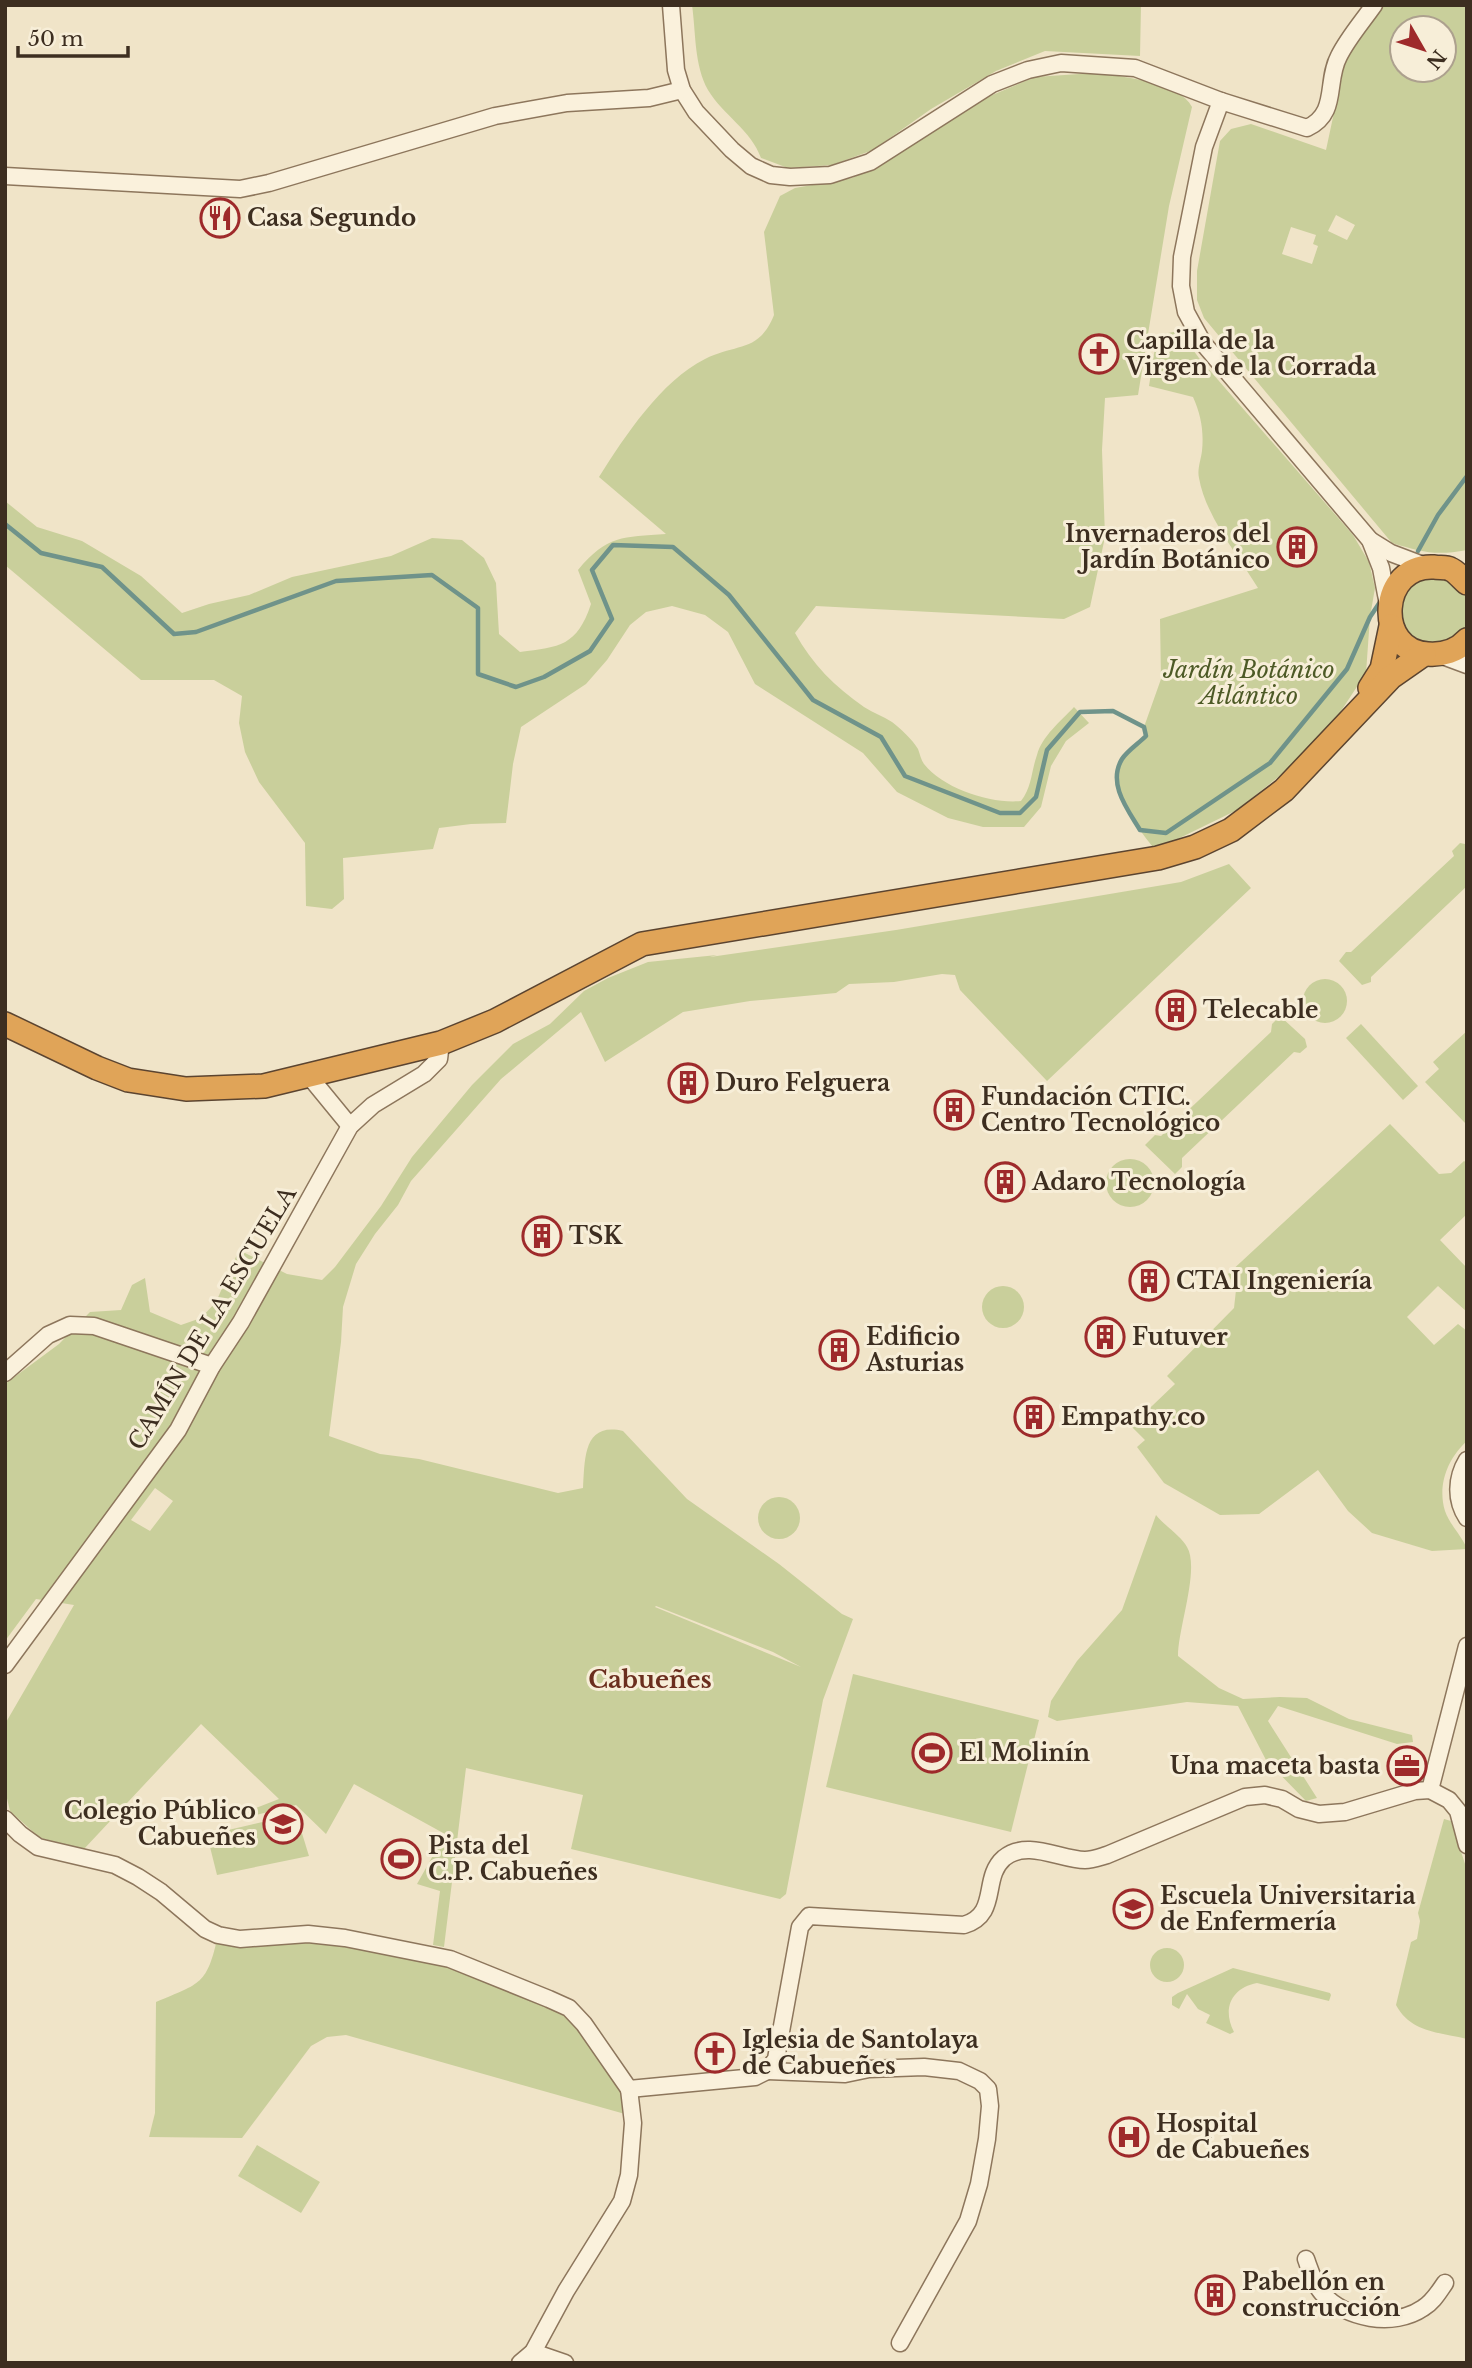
<svg xmlns="http://www.w3.org/2000/svg" width="1472" height="2368" viewBox="0 0 1472 2368" font-family="'Libre Baskerville',serif">
	<rect width="100%" height="100%" fill="#f0e4c8"/>
	<g fill="#c9cf9b" fill-rule="evenodd">
		<path d="M692,5H1141L1140,56L1045,51L996,71L931,109L873,150L832,165L788,168L761,158C751,130 723,115 708,90C694,65 696,33 692,5Z"/>
		<path d="M1384,5H1467V550C1435,556 1422,552 1392,543L1204,318L1197,300V271L1220,141L1231,129L1251,124L1326,150L1345,61ZM1402,28H1444V70H1402ZM1336,215L1355,225L1347,240L1328,231ZM1291,227L1316,235L1313,244L1318,246L1312,264L1282,254Z"/>
		<path d="M1094,73C1120,76 1180,82 1192,107L1169,206L1138,395L1105,398L1102,450L1105,537L1090,607L1064,619L816,606L795,633C812,664 835,687 864,707C873,713 883,716 892,722C901,729 912,739 918,749C920,754 921,760 924,764C944,789 991,804 1021,801C1032,787 1031,772 1037,755C1042,736 1061,721 1074,707L1089,723L1066,741L1051,766L1041,807L1024,827H983L948,818L897,792L863,753L755,684L728,632L705,615L672,606L646,612L630,625L607,660L586,684L521,727L513,764L506,823L471,824L439,828L433,849L343,858L344,899L332,909L306,906L305,843L259,782L245,752L239,723L242,696L214,680H141L5,565V501L37,527L82,541L141,576L182,613L209,604L249,595L292,577L391,556L432,538L462,540L484,558L496,583L499,634L520,652C560,647 577,646 591,604L578,570C607,535 623,537 666,534L599,477C625,436 661,381 705,359C736,343 759,353 774,315L764,232L780,196L795,188L852,178L884,163L990,96L1035,77Z"/>
		<path d="M1179,331L1199,358L1353,535L1369,562L1375,588L1370,617L1366,673L1339,714L1297,762L1237,810L1155,850C1138,827 1105,791 1122,760C1126,751 1138,743 1146,736L1144,727L1161,679L1160,619L1258,588C1239,557 1205,515 1199,478C1197,470 1201,459 1202,451C1204,431 1201,415 1193,397L1149,386L1157,335Z"/>
		<polygon points="1414,571 1467,583 1467,640 1410,649 1392,594"/>
		<polygon points="1460,843 1465,844 1467,849 1467,886 1371,977 1371,982 1362,985 1339,961 1346,952 1351,952 1454,856 1452,851"/>
		<path d="M1229,864L1251,888L1047,1081L960,990L955,975L942,974L894,982L849,984L836,993L750,1001L683,1012L605,1062L581,1012L501,1079L411,1181L398,1205L375,1234L356,1264L343,1307L341,1342L329,1436L380,1454L419,1459L558,1493L583,1488C585,1459 583,1422 623,1431L687,1499L779,1564L842,1614L853,1619L823,1700L786,1894L780,1899L571,1849L583,1795L466,1768L444,1947L433,1945L440,1891L417,1884L445,1834L354,1784L326,1834L296,1805L236,1820L235,1816L279,1799L201,1724L84,1849L40,1838L10,1811L5,1790V1724L74,1605L36,1599L5,1641V1384L59,1344L90,1312L121,1310L132,1285L145,1278L150,1312L181,1325L201,1318L216,1302L239,1250L287,1274L322,1280L335,1267L381,1206L412,1157L472,1085L513,1044L550,1024L584,991L608,978L648,962L717,955L710,957L896,930L1181,882ZM155,1488L173,1501L150,1531L131,1520ZM656,1606L773,1652L801,1667L655,1607Z"/>
		<circle cx="1325" cy="1001" r="22"/>
		<polygon points="1280,1016 1305,1039 1307,1047 1300,1053 1294,1052 1182,1158 1182,1167 1175,1174 1145,1145 1155,1135 1161,1136 1271,1032 1272,1024"/>
		<polygon points="1361,1024 1418,1086 1403,1100 1346,1038"/>
		<polygon points="1467,1031 1467,1125 1425,1082 1439,1069 1433,1062"/>
		<path d="M1390,1124L1439,1174L1451,1173L1464,1161L1467,1163V1214L1440,1240L1467,1268V1312L1438,1286L1407,1317L1434,1345L1458,1324L1467,1331V1441C1448,1458 1437,1485 1445,1511C1450,1525 1462,1536 1467,1549L1432,1551L1372,1533L1348,1511L1318,1470L1259,1514L1220,1515L1164,1483L1137,1447L1145,1440L1131,1426L1175,1384L1167,1376L1234,1308L1236,1290L1228,1274Z"/>
		<circle cx="1130" cy="1183" r="24"/>
		<circle cx="1003" cy="1307" r="21"/>
		<circle cx="779" cy="1518" r="21"/>
		<path d="M1156,1515C1164,1525 1182,1537 1187,1547C1200,1569 1178,1628 1178,1656L1219,1688L1243,1699L1280,1697L1307,1698L1349,1719L1412,1735L1413,1742L1397,1744L1278,1706L1268,1721L1317,1798L1306,1801L1266,1760L1238,1706L1187,1702L1057,1721L1048,1717L1051,1701L1077,1661L1122,1610Z"/>
		<polygon points="853,1674 1039,1720 1011,1832 826,1787"/>
		<polygon points="296,1814 309,1856 217,1875 207,1835"/>
		<path d="M1444,1819L1451,1821L1467,1870V2039C1439,2032 1411,2033 1396,2005L1411,1942L1417,1939L1420,1921L1418,1913Z"/>
		<path d="M308,1934L450,1959L569,2008L620,2077L632,2116L346,2035L327,2037L311,2046L242,2138L149,2137L155,2113L156,2002C201,1983 207,1985 218,1935Z"/>
		<circle cx="1167" cy="1965" r="17"/>
		<path d="M1233,1968L1330,1993L1331,1995L1329,2001L1257,1983C1231,1988 1222,2009 1234,2032L1230,2034L1206,2023L1210,2015L1198,2009L1187,1994L1179,2009L1172,2005V1997L1178,1993Z"/>
		<polygon points="257,2145 320,2182 301,2213 238,2176"/>
	</g>
	<g fill="none" stroke-linecap="round" stroke-linejoin="round">
		<g stroke="#6f938a" stroke-width="4.5">
			<path d="M5,524L41,553L102,567L174,634L196,632L336,581L432,575L478,608V674L516,687L544,677L590,651L612,619L592,570L613,545L673,547L729,595L813,700L881,737L905,776L1000,813H1020L1036,797L1047,750L1080,712L1113,711L1144,727L1146,736C1139,743 1127,751 1122,759C1107,784 1128,810 1140,830L1166,833L1270,763L1347,669L1370,617L1380,602"/>
			<polyline points="1418,551 1438,515 1467,476"/>
		</g>
		<g stroke="#8d765c" stroke-width="19">
			<g id="minor">
				<path d="M671,5L676,70L682,90L696,112L732,150L751,166L771,175L790,177L830,175L870,162L992,84L1028,70L1061,63L1135,68L1221,101L1307,128C1339,113 1325,82 1339,56C1348,38 1362,22 1374,5"/>
				<polyline points="1221,101 1204,147 1182,257 1181,286 1186,312 1203,343 1370,540 1381,568 1388,605"/>
				<polyline points="5,176 240,189 269,183 495,116 567,103 649,98 682,90"/>
				<polyline points="1370,540 1391,553 1428,567"/>
				<polyline points="1440,655 1467,665"/>
				<polyline points="309,1076 350,1126"/>
				<polyline points="5,1373 48,1335 70,1325 94,1326 212,1366"/>
				<path d="M1467,1460C1456,1478 1455,1500 1467,1518"/>
				<polyline points="5,1665 178,1430 212,1366 241,1322 350,1126 373,1105 424,1074 439,1059 441,1043"/>
				<polyline points="1430,1790 1467,1646"/>
				<polyline points="5,1819 20,1834 38,1847 115,1865 138,1877 161,1892 205,1929 218,1935 240,1939 308,1934 345,1938 450,1959 549,1999 569,2008 584,2024 629,2089"/>
				<polyline points="767,2071 845,2074 869,2069 924,2067 959,2071 980,2081 988,2089 990,2106 987,2139 979,2184 968,2221 900,2343"/>
				<path d="M629,2089L755,2077L767,2071L776,2059L800,1927L809,1916L964,1925C1000,1914 981,1878 1004,1858C1027,1839 1061,1860 1085,1860C1092,1860 1100,1857 1107,1855L1245,1797L1265,1795L1282,1799L1299,1809L1319,1814L1345,1812L1415,1791L1430,1790L1449,1800L1458,1811L1467,1845"/>
				<path d="M1306,2259C1310,2270 1314,2284 1322,2293C1345,2319 1394,2328 1423,2308C1433,2302 1438,2293 1445,2283"/>
				<polyline points="533,2352 565,2363"/>
				<polyline points="520,2363 533,2352 566,2291 622,2201 629,2175 633,2123 629,2089"/>
			</g>
		</g>
		<g stroke="#5b4430" stroke-width="26">
			<g id="highway">
				<path d="M1467,583C1462,579 1456,571 1450,569C1446,567 1439,568 1434,567C1379,564 1374,651 1428,654C1442,655 1457,651 1467,640"/>
				<polyline points="1370,688 1382,669 1391,626"/>
				<polyline points="5,1024 97,1068 128,1080 186,1089 264,1086 441,1043 495,1021 642,944 1158,858 1195,847 1231,830 1284,790 1391,677 1424,654"/>
			</g>
		</g>
		<use href="#minor" stroke="#faf1dc" stroke-width="16"/>
		<use href="#highway" stroke="#e0a458" stroke-width="23"/>
	</g>
	<defs>
		<g id="restaurant-ring" transform="scale(2.0125)"><circle r="9.5" fill="#f7eed8" stroke="#9e2a2b" stroke-width="1.5"/><path d="M-5-6h1v4h1v-4h1v4h1v-4h1v5L-1.5 .5V6h-2V.5L-5-1ZM5-6V6H3V1.5H1.5Q1.5-4 5-6Z" fill="#9e2a2b"/></g>
		<g id="church-ring" transform="scale(2.0125)"><circle r="9.5" fill="#f7eed8" stroke="#9e2a2b" stroke-width="1.5"/><path d="M-1.2-6h2.4v3.5h3.3v2.4h-3.3V6h-2.4V-.1h-3.3v-2.4h3.3Z" fill="#9e2a2b"/></g>
		<g id="building-ring" transform="scale(2.0125)"><circle r="9.5" fill="#f7eed8" stroke="#9e2a2b" stroke-width="1.5"/><path d="M-4-6H4V6H1V3H-1V6H-4ZM-2.5-4.3h1.7v1.8h-1.7ZM.8-4.3h1.7v1.8H.8ZM-2.5-1h1.7V.8h-1.7ZM.8-1h1.7V.8H.8Z" fill="#9e2a2b"/></g>
		<g id="stadium-ring" transform="scale(2.0125)"><circle r="9.5" fill="#f7eed8" stroke="#9e2a2b" stroke-width="1.5"/><path d="M0-5a6.5 5 0 1 0 0 10a6.5 5 0 1 0 0-10ZM-3.5-1.8h7v3.6h-7Z" fill="#9e2a2b"/></g>
		<g id="office-ring" transform="scale(2.0125)"><circle r="9.5" fill="#f7eed8" stroke="#9e2a2b" stroke-width="1.5"/><path d="M-6-3h4V-5.5h4V-3h4V5H-6ZM-1-4.5V-3h2v-1.5ZM-6 0V1H6V0Z" fill="#9e2a2b"/></g>
		<g id="school-ring" transform="scale(2.0125)"><circle r="9.5" fill="#f7eed8" stroke="#9e2a2b" stroke-width="1.5"/><path d="M0-5L7-2L0 1L-7-2ZM-4 1L0 2.5L4 1V4Q0 6-4 4Z" fill="#9e2a2b"/></g>
		<g id="university-ring" transform="scale(2.0125)"><circle r="9.5" fill="#f7eed8" stroke="#9e2a2b" stroke-width="1.5"/><path d="M0-5L7-2L0 1L-7-2ZM-4 1L0 2.5L4 1V4Q0 6-4 4Z" fill="#9e2a2b"/></g>
		<g id="hospital-ring" transform="scale(2.0125)"><circle r="9.5" fill="#f7eed8" stroke="#9e2a2b" stroke-width="1.5"/><path d="M-5-5h3v3.5h4V-5h3V5h-3V1.5h-4V5h-3Z" fill="#9e2a2b"/></g>
	</defs>
	<g fill-rule="evenodd">
		<use href="#restaurant-ring" x="220" y="218"/>
		<use href="#church-ring" x="1099" y="354"/>
		<use href="#building-ring" x="1297" y="547"/>
		<use href="#building-ring" x="1176" y="1010"/>
		<use href="#building-ring" x="688" y="1083"/>
		<use href="#building-ring" x="954" y="1110"/>
		<use href="#building-ring" x="1005" y="1182"/>
		<use href="#building-ring" x="542" y="1236"/>
		<use href="#building-ring" x="1149" y="1281"/>
		<use href="#building-ring" x="1105" y="1337"/>
		<use href="#building-ring" x="839" y="1350"/>
		<use href="#building-ring" x="1034" y="1417"/>
		<use href="#stadium-ring" x="932" y="1753"/>
		<use href="#office-ring" x="1407" y="1766"/>
		<use href="#school-ring" x="283" y="1824"/>
		<use href="#stadium-ring" x="401" y="1859"/>
		<use href="#university-ring" x="1133" y="1909"/>
		<use href="#church-ring" x="715" y="2053"/>
		<use href="#hospital-ring" x="1129" y="2137"/>
		<use href="#building-ring" x="1215" y="2295"/>
	</g>
	<g text-anchor="middle" stroke-width="6" stroke-linejoin="round" paint-order="stroke">
		<g font-size="23" font-weight="bold" fill="#3d2e20" stroke="#f7eed8" text-anchor="start">
			<text x="247" y="226">Casa Segundo</text>
			<text x="1126" y="349">Capilla de la<tspan x="1126" dy="26">Virgen de la Corrada</tspan></text>
			<text x="1270" y="542" text-anchor="end">Invernaderos del<tspan x="1270" dy="26">Jardín Botánico</tspan></text>
			<text x="1203" y="1018">Telecable</text>
			<text x="715" y="1091">Duro Felguera</text>
			<text x="981" y="1105">Fundación CTIC.<tspan x="981" dy="26">Centro Tecnológico</tspan></text>
			<text x="1032" y="1190">Adaro Tecnología</text>
			<text x="569" y="1244">TSK</text>
			<text x="1176" y="1289">CTAI Ingeniería</text>
			<text x="866" y="1345">Edificio<tspan x="866" dy="26">Asturias</tspan></text>
			<text x="1132" y="1345">Futuver</text>
			<text x="1061" y="1425">Empathy.co</text>
			<text x="959" y="1761">El Molinín</text>
			<text x="1380" y="1774" text-anchor="end">Una maceta basta</text>
			<text x="256" y="1819" text-anchor="end">Colegio Público<tspan x="256" dy="26">Cabueñes</tspan></text>
			<text x="428" y="1854">Pista del<tspan x="428" dy="26">C.P. Cabueñes</tspan></text>
			<text x="1160" y="1904">Escuela Universitaria<tspan x="1160" dy="26">de Enfermería</tspan></text>
			<text x="742" y="2048">Iglesia de Santolaya<tspan x="742" dy="26">de Cabueñes</tspan></text>
			<text x="1156" y="2132">Hospital<tspan x="1156" dy="26">de Cabueñes</tspan></text>
			<text x="1242" y="2290">Pabellón en<tspan x="1242" dy="26">construcción</tspan></text>
		</g>
		<g font-size="23" font-style="italic" fill="#4d5a26" stroke="#f7eed8">
			<text x="1249" y="678">Jardín Botánico<tspan x="1249" dy="26">Atlántico</tspan></text>
		</g>
		<g font-size="23" fill="#3d2e20" stroke="#f7eed8">
			<text transform="translate(212 1318) rotate(-59)" y="8">CAMÍN DE LA ESCUELA</text>
		</g>
		<g font-size="24" font-weight="bold" fill="#6b2e1e" stroke="#f7eed8">
			<text x="650" y="1688">Cabueñes</text>
		</g>
	</g>
	<rect width="1472" height="2368" fill="none" stroke="#3d2e20" stroke-width="14"/>
	<g transform="translate(1423 49) rotate(129)"><circle r="33" fill="#f7eed8" stroke="#ada18e" stroke-width="2"/>
	<path d="M0-5L12 26L0 18L-12 26Z" fill="#9e2a2b"/>
	<text y="-10" font-size="19" font-weight="bold" text-anchor="middle" fill="#3d2e20">N</text>
	</g>
	<path d="M18 46v10h110v-10" fill="none" stroke="#3d2e20" stroke-width="3.5"/>
	<text x="28" y="46" font-size="21" fill="#3d2e20" stroke="#f7eed8" stroke-width="5" paint-order="stroke">50 m</text>
</svg>
